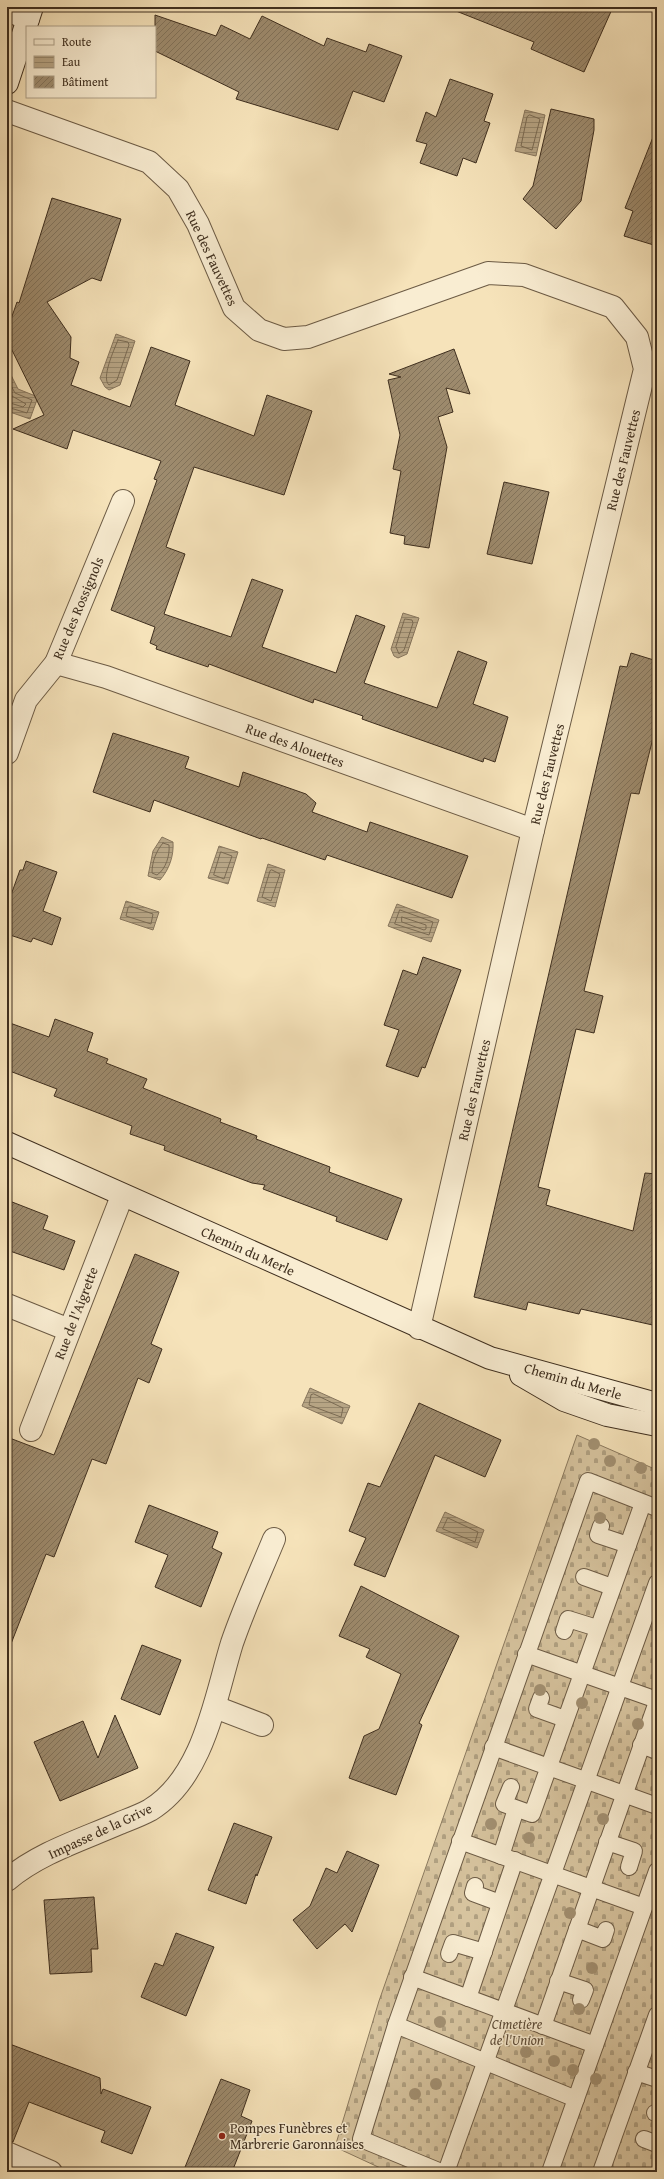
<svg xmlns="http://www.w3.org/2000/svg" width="664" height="2179" viewBox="0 0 664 2179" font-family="'Gentium Book Plus',serif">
	<defs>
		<pattern id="cemetery-stones" width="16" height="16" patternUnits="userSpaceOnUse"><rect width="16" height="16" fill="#d7c49f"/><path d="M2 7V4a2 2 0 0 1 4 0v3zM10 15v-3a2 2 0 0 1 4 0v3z" fill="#b0a081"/></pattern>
		<pattern id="water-rules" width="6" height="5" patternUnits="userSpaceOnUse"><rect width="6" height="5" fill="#b7a585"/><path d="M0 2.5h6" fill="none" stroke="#96876c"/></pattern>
		<pattern id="building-hatch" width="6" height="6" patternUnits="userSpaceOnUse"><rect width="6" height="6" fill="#9e8c6f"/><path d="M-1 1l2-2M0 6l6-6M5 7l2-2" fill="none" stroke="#82735b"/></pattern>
	</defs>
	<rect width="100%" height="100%" fill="#f6e3ba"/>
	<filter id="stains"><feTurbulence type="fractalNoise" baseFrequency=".005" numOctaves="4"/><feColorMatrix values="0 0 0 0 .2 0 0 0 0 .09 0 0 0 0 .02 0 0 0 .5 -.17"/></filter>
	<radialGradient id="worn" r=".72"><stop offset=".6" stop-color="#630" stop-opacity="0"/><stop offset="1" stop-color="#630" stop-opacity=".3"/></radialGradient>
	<polygon fill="url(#cemetery-stones)" stroke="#8a795e" points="577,1435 657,1470 657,2172 389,2172 335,2147 379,2001"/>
	<g fill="url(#water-rules)" stroke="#87755c">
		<polygon points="525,110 545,115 536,156 515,151"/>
		<polygon points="116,334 135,341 120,385 109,390 105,387 100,378"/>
		<polygon points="10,373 18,389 38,397 30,419 7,411 7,375"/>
		<polygon points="403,613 419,618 407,654 398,658 394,656 391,649"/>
		<path d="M162,837L173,842C174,856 169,870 160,880L148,876L153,851Z"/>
		<polygon points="219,846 238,852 228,884 208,878"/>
		<polygon points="268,864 285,870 275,907 257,901"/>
		<polygon points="126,901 159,912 153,930 120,919"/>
		<polygon points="397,904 439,920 431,942 388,926"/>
		<polygon points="310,1388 350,1406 342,1424 302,1406"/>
		<polygon points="445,1512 484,1530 477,1548 436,1531"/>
	</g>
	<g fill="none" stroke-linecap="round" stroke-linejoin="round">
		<g stroke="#7a6a52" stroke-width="1">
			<polygon points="530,115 540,119 532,150 521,146 527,117"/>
			<path d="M118,340L128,342L129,345L117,380L109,385C101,378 114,350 118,340Z"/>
			<polyline points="7,378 15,393 32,400 27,413 7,407"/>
			<polyline points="7,388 12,396 26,404 23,407 7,402"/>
			<polygon points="405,619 412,620 413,623 404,650 399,654 396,647"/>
			<path d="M163,843L169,845C170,855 166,869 157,875L152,873C152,862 156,851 163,843Z"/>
			<polygon points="221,852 232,856 224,879 214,875"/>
			<polygon points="272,870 280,874 271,901 262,897 270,871"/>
			<polygon points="130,906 153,914 151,924 126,916 128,908"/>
			<polygon points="400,910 433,922 429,935 395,924"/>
			<polygon points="402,917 426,925 426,929 424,930 402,922"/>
			<polygon points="314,1394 343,1408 341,1417 309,1405 311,1395"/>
			<polygon points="448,1518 478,1532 475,1542 443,1529"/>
		</g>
	</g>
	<g fill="url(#building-hatch)" stroke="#3e2e1e">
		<polygon points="451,7 613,7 584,72 531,49 534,42 451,9"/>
		<polygon points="155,15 216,36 221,25 250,39 262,16 324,46 327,38 366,52 369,44 402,56 384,102 353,91 338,130 236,99 239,92 155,51"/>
		<polygon points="450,79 493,94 484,121 490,123 476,163 463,158 457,176 420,163 427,144 416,141 426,112 436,117"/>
		<polygon points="551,109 594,119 594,130 581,201 556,229 523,199 533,186"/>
		<polygon points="655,132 657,132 657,246 624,236 633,211 625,208"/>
		<polygon points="52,198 121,219 101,281 92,278 47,302 71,337 70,358 79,362 71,385 130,407 151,347 190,361 175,405 254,436 267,395 312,411 284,495 194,467 166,547 185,554 164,614 231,637 252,579 283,590 262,647 336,673 356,615 385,626 364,683 437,708 458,651 487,662 473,704 508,717 495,762 484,758 483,762 362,719 363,716 314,699 313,703 209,664 208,667 156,649 157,646 150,643 155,627 111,610 157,480 154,479 161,461 73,430 67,449 13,429 44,415 7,340 7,323 10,322 17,302 19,303"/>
		<polygon points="454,349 470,394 446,388 453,412 438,417 447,447 429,548 404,544 405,536 390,533 401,471 393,469 400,435 388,380 401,377 389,374"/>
		<polygon points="504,482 549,492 532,564 487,554"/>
		<polygon points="631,653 657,661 657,722 639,794 631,793 584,991 603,996 594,1033 576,1029 538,1187 550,1190 546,1205 633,1231 645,1173 657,1174 657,1326 581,1309 579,1314 528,1302 526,1310 474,1297 620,666 627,667"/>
		<polygon points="113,733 189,757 185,768 239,787 243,772 306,794 316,803 312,812 367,832 370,822 468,856 452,898 327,855 325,860 262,838 261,839 154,800 150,812 93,792"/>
		<polygon points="26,861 57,872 43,911 61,918 52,945 33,938 31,942 7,934 7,906 20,870 23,870"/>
		<polygon points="423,957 461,970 425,1068 422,1067 418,1077 386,1066 399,1030 384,1025 403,970 417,975"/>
		<polygon points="55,1019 93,1033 87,1051 108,1059 106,1063 147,1079 143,1088 221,1119 220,1122 257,1136 256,1139 330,1167 329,1172 402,1199 387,1240 336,1221 337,1217 263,1189 265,1185 252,1183 164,1150 165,1146 130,1134 132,1126 54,1096 57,1089 7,1070 7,1022 49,1037"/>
		<polygon points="7,1200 48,1216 43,1229 75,1241 64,1270 7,1250"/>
		<polygon points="135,1254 179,1272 151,1344 162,1349 149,1383 138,1378 106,1464 92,1459 54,1557 46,1554 9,1649 7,1649 7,1437 54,1455"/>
		<polygon points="419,1403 501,1440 485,1477 435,1455 385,1577 354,1565 366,1538 349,1531 368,1483 380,1487"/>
		<polygon points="149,1505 218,1532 212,1548 222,1553 201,1607 155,1587 168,1555 135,1542"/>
		<polygon points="361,1586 459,1636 419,1723 422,1725 396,1795 349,1778 364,1736 379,1729 401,1674 366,1657 370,1649 339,1636"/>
		<polygon points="142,1645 181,1660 160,1715 121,1699"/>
		<polygon points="115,1715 138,1768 60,1801 34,1742 83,1721 98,1758"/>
		<polygon points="234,1823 272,1837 257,1876 256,1874 246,1904 208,1890"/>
		<polygon points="347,1851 379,1865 352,1932 345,1924 317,1949 293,1920 310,1906 326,1868 337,1873"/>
		<polygon points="94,1897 98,1949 91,1949 92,1972 50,1974 44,1900"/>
		<polygon points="176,1933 214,1947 186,2016 141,1997 155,1963 163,1966"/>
		<polygon points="7,2043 100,2078 101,2094 103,2089 151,2107 132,2154 101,2142 105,2131 29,2102 13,2142 7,2141"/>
		<polygon points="221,2079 250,2090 241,2116 252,2121 232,2172 183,2172"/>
	</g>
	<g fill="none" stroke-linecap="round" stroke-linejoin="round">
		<g stroke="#6c5b45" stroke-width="18">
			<g id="lane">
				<polyline points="601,1526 598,1535 628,1545"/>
				<polyline points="584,1577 612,1587"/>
				<polyline points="564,1631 568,1619 597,1628"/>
				<polyline points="526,1654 657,1700"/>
				<polyline points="541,1698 537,1709 565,1719"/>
				<polyline points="641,1745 657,1751"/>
				<polyline points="493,1747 657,1806"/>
				<polyline points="511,1787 504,1804 532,1814 643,1503"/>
				<polyline points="460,1841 644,1907"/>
				<polyline points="607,1842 634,1851 629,1867"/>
				<polyline points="501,1856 516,1809"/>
				<polyline points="475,1886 473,1893 500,1903"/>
				<polyline points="577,1929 603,1939 606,1930"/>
				<polyline points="449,1954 453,1943 484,1952"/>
				<polyline points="412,1977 595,2045"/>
				<polyline points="558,1981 585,1990 581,2000"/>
				<polyline points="468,1998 515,1860"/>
				<polyline points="396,2025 576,2099"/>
				<polyline points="543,2026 657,1702"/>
				<polyline points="636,2072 657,2079"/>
				<polyline points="655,2113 657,2113"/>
				<polyline points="644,2139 657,2144"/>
				<polyline points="441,2172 361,2139 396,2025 588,1481 657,1508"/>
				<polyline points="446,2172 657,1583"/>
				<polyline points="550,2172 657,1871"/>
				<polyline points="601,2172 657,2015"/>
			</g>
		</g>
		<g stroke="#6c5b45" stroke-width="24">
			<g id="street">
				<polyline points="7,10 28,19"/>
				<polyline points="7,111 149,162 178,189 198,224 234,308 259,330 284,339 308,337 488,273 524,275 613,307 637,337 645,369 533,830 419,1328"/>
				<polyline points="56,663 106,677 533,830"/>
				<polyline points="7,753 26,700 56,663 123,501"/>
				<polyline points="7,1305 69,1330"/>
				<polyline points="31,1430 122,1196"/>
				<polyline points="215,1707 262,1725"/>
				<path d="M7,1880C39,1853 81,1840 120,1823C130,1819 141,1815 150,1810C204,1777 215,1698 232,1643C244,1608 260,1573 274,1539"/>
				<polyline points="7,2153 51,2172"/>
			</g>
		</g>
		<g stroke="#3e2e1e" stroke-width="24">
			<g id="secondary">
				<polyline points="7,83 32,7"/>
				<polyline points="7,1143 490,1358 657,1404"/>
				<polyline points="521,1375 564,1400 607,1415 657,1425"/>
			</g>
		</g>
		<use href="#lane" stroke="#f9edd2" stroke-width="16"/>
		<use href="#street" stroke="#f9edd2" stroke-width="22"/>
		<use href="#secondary" stroke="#f9edd2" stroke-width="22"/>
	</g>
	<g fill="#a29072">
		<circle cx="594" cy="1444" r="6"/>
		<circle cx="610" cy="1461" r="6"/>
		<circle cx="641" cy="1468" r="6"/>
		<circle cx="600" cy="1518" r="6"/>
		<circle cx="540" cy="1690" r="6"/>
		<circle cx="582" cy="1703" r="6"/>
		<circle cx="638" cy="1724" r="6"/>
		<circle cx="603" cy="1819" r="6"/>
		<circle cx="491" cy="1824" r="6"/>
		<circle cx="529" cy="1838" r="6"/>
		<circle cx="570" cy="1913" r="6"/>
		<circle cx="592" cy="1968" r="6"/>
		<circle cx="579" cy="2009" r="6"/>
		<circle cx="440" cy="2022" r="6"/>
		<circle cx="526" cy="2052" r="6"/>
		<circle cx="554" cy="2061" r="6"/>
		<circle cx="573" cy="2070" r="6"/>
		<circle cx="596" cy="2079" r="6"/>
		<circle cx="436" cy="2084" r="6"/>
		<circle cx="415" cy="2094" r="6"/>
	</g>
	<circle fill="#8f2418" stroke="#f9edd2" stroke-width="1.5" cx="222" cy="2136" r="4"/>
	<g text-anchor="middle" stroke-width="3" stroke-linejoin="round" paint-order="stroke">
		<g font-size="14" fill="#3e2e1e" stroke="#f9edd2">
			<text transform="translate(212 258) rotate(65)" y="5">Rue des Fauvettes</text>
			<text transform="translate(623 460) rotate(-76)" y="5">Rue des Fauvettes</text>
			<text transform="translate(78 608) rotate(-67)" y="5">Rue des Rossignols</text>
			<text transform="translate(295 745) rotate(20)" y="5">Rue des Alouettes</text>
			<text transform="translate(547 774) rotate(-76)" y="5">Rue des Fauvettes</text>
			<text transform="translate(474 1090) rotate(-77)" y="5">Rue des Fauvettes</text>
			<text transform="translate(248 1251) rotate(24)" y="5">Chemin du Merle</text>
			<text transform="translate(76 1313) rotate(-69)" y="5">Rue de l'Aigrette</text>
			<text transform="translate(573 1381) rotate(16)" y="5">Chemin du Merle</text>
			<text transform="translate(100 1831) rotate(-25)" y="5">Impasse de la Grive</text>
		</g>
		<g font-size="14" font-style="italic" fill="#5d4c38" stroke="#f9edd2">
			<text x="517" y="2029">Cimetière<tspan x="517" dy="16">de l'Union</tspan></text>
		</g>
		<g font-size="14" fill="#3e2e1e" stroke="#f9edd2" text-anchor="start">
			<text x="230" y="2133">Pompes Funèbres et<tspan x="230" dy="16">Marbrerie Garonnaises</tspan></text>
		</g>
	</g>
	<rect width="664" height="2179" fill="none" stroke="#f6e3ba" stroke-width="24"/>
	<rect x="8" y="8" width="648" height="2163" fill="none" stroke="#3e2e1e" stroke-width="2"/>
	<rect x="12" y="12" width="640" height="2155" fill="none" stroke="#3e2e1e"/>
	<rect x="26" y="26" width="130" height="72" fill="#f9edd2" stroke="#aea18a"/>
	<rect x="34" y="39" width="20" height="6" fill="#f9edd2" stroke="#aea18a"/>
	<text x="62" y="46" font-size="12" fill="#3e2e1e">Route</text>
	<rect x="34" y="56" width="20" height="12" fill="url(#water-rules)" stroke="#aea18a"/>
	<text x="62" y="66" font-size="12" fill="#3e2e1e">Eau</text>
	<rect x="34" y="76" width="20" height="12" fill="url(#building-hatch)" stroke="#aea18a"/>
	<text x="62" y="86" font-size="12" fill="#3e2e1e">Bâtiment</text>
	<rect width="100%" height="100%" filter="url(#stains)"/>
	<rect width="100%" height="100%" fill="url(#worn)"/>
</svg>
